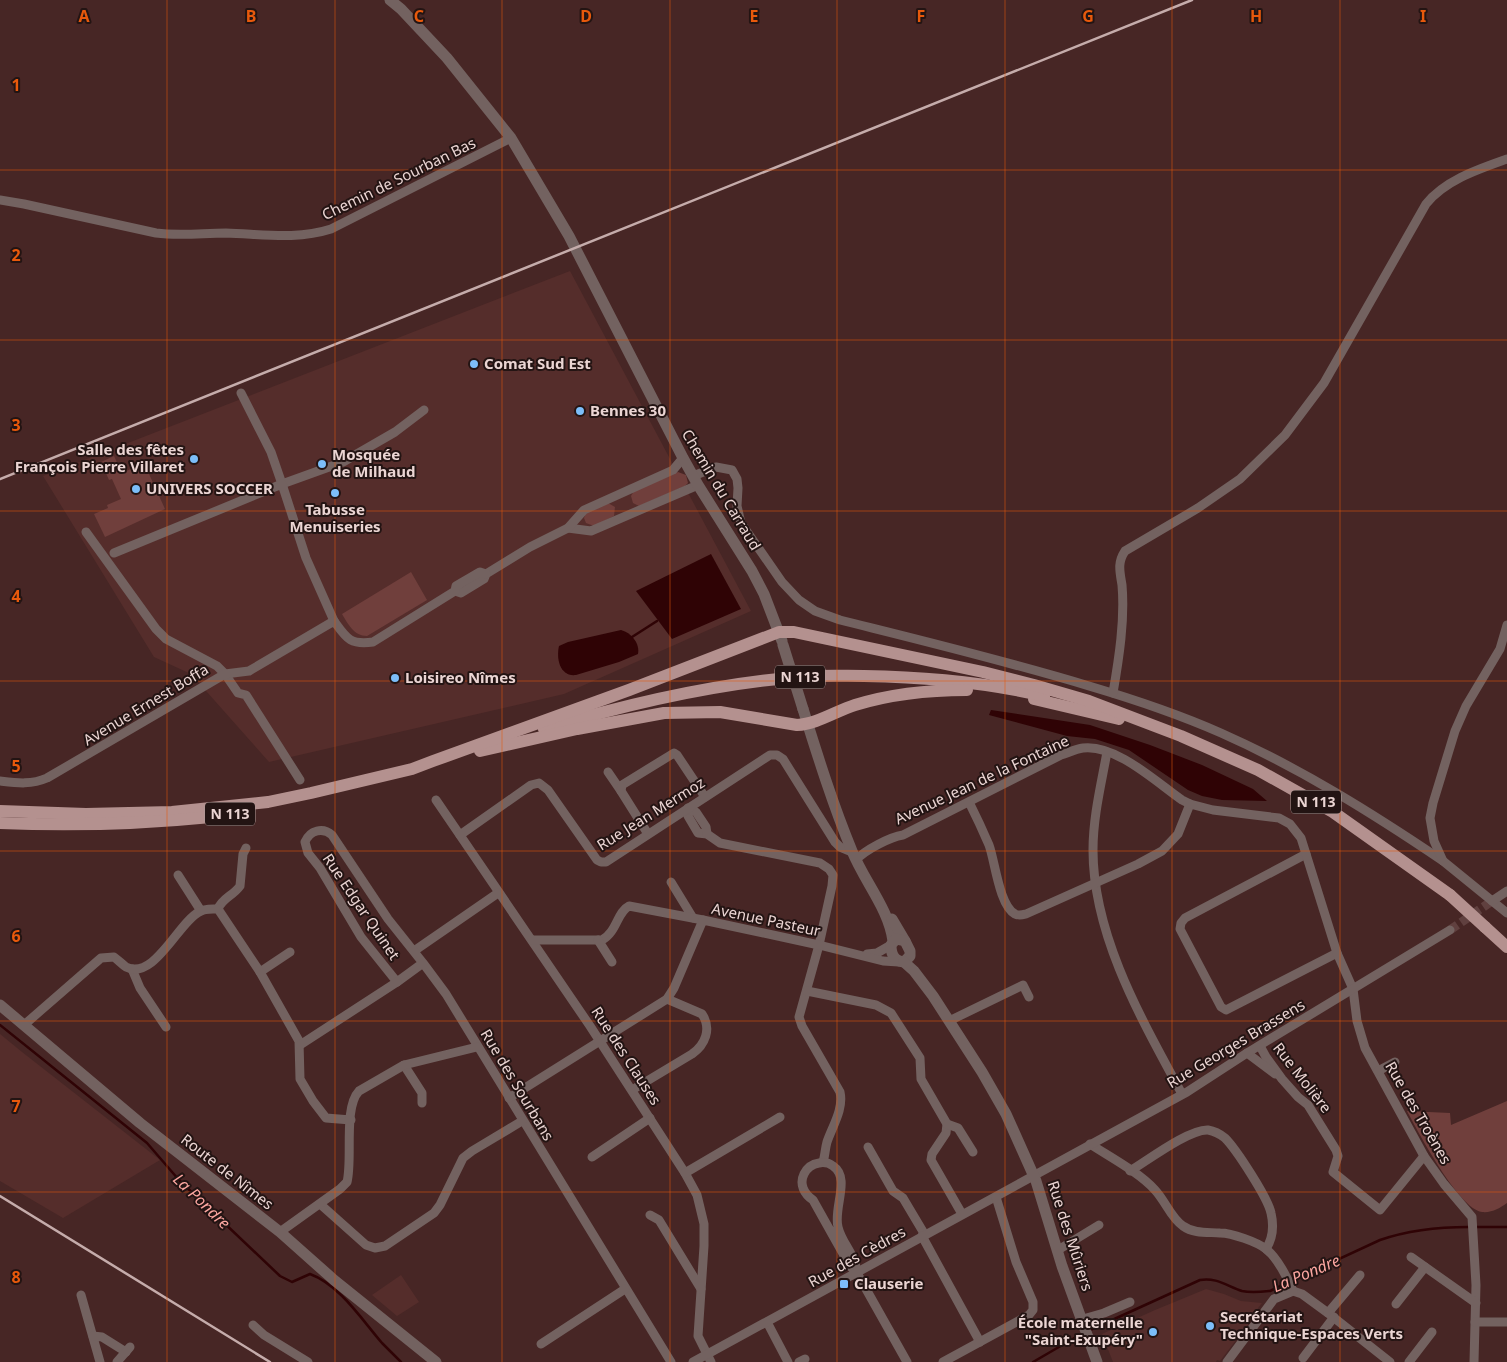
<svg xmlns="http://www.w3.org/2000/svg" width="1507" height="1362" viewBox="0 0 1507 1362" font-family="'Noto Sans',sans-serif">
	<rect width="100%" height="100%" fill="#472625"/>
	<g fill="#552d2b">
		<polygon points="570,271 751,611 564,694 269,762 191,674 154,657 43,476"/>
		<polygon points="0,1034 22,1052 160,1160 63,1218 0,1181"/>
		<polygon points="401,1275 419,1302 397,1316 372,1295"/>
		<polygon points="1206,1289 1224,1294 1241,1301 1262,1303 1255,1312 1256,1314 1220,1361 1217,1360 1216,1362 1113,1362 1102,1334 1155,1310"/>
	</g>
	<g fill="#703f3c">
		<polygon points="114,456 122,473 144,463 165,509 105,537 94,514 108,508 107,505 121,499 112,479 109,480 101,462"/>
		<polygon points="678,472 686,475 688,483 685,486 639,506 633,503 631,496 634,491"/>
		<polygon points="608,503 615,507 614,516 594,526 586,523 584,518 586,513"/>
		<path d="M411,572L427,600L367,636C354,636 348,624 342,614Z"/>
		<path d="M1507,1101V1203C1500,1208 1492,1213 1482,1212C1459,1209 1418,1132 1407,1111L1450,1113L1451,1125Z"/>
	</g>
	<g fill="#2f0305">
		<polygon points="711,554 741,609 672,639 636,591"/>
		<path d="M621,630C632,633 640,644 638,654L619,662L576,675C560,677 556,659 559,646L568,642Z"/>
		<polygon points="991,710 1090,725 1150,745 1202,765 1253,789 1267,801 1222,800 1202,796 1188,790 1129,750 1095,739 1067,736 989,715"/>
	</g>
	<g fill="none" stroke-linecap="round" stroke-linejoin="round">
		<g stroke="#2f0305" stroke-width="2.5">
			<polyline points="632,637 657,621"/>
			<path d="M0,1025L147,1143L179,1180L280,1276L292,1282L310,1274C340,1285 362,1320 382,1343C388,1349 395,1356 401,1362"/>
			<polyline points="1475,1227 1507,1227"/>
			<path d="M1088,1331L1200,1280C1216,1277 1227,1286 1242,1291C1251,1293 1260,1292 1270,1291L1380,1240C1409,1230 1439,1227 1469,1227"/>
			<polyline points="1033,1362 1083,1333"/>
		</g>
		<polyline stroke="#60403f" stroke-width="9" stroke-dasharray="9 4.5" stroke-linecap="butt" points="1450,930 1492,901"/>
		<g stroke="#736260" stroke-width="9">
			<path d="M0,200L24,204L156,233C180,236 203,233 226,233C262,234 297,240 331,229L511,138"/>
			<polyline points="241,393 271,452 282,484 343,462 395,432 424,410"/>
			<path d="M693,476L716,467L732,470L737,479L738,488L737,506L741,523L782,582L799,600L815,611L840,620C924,641 1007,661 1089,686C1133,699 1178,714 1221,733C1300,768 1372,813 1443,861"/>
			<polyline points="568,528 591,531 698,485"/>
			<polyline points="86,532 156,629 166,639 217,666 225,674 238,693 246,695 300,780"/>
			<polyline points="114,553 282,484 306,558 334,621"/>
			<polyline points="455,591 461,593 484,579 486,574 530,547 568,528 584,510 673,470 683,458"/>
			<polyline points="1507,625 1500,649 1466,706 1455,731 1433,803 1430,818 1434,841 1443,861 1507,913"/>
			<path d="M1113,693C1119,658 1125,620 1122,585C1120,572 1117,563 1125,551L1198,508L1240,479L1285,435L1324,383L1426,204C1445,180 1479,169 1507,159"/>
			<path d="M1107,752C1101,785 1093,817 1093,850C1093,936 1142,1020 1182,1094"/>
			<polyline points="608,772 621,791"/>
			<path d="M0,781C17,783 31,785 47,778L225,674L249,671L334,621C347,639 350,645 373,642L455,591L456,586L480,572L486,574"/>
			<polyline points="436,800 590,1026 685,1173 697,1195 704,1224 704,1246 698,1336 711,1362"/>
			<path d="M969,802C976,816 983,831 989,845C995,861 999,905 1015,914C1019,916 1022,915 1026,914L1138,864L1162,851L1178,834L1190,804"/>
			<path d="M688,808V816L698,833L707,834L720,843L820,863L829,869L833,875L832,886L819,945L799,1017L802,1026L840,1092C844,1109 832,1127 827,1142C825,1149 825,1156 823,1162"/>
			<polyline points="689,810 696,812 706,827 707,834"/>
			<polyline points="648,834 621,791 622,785 674,753 677,755 705,797"/>
			<polyline points="460,835 531,785 539,783 548,790 597,860 601,862 606,862 770,755 777,755 783,759 835,842 840,847 852,852"/>
			<polyline points="1306,854 1185,918 1181,923 1180,929 1221,1007 1226,1010 1337,953"/>
			<path d="M856,860C865,850 890,837 903,835L1061,755C1068,753 1075,749 1083,748C1116,744 1156,782 1182,800L1190,804L1213,810L1279,818L1290,824L1301,838L1337,953L1353,989L1357,1021L1365,1048L1424,1156L1444,1184L1472,1217L1476,1285L1474,1362"/>
			<polyline points="178,875 201,911"/>
			<polyline points="671,882 693,918"/>
			<polyline points="1492,901 1507,891"/>
			<path d="M218,909C222,898 233,896 240,886L243,854L246,848"/>
			<path d="M532,940H602C617,932 617,912 629,906L703,920"/>
			<polyline points="598,940 612,962"/>
			<polyline points="414,951 498,893"/>
			<polyline points="867,954 877,953 891,945"/>
			<path d="M423,963L397,982L361,937L320,868L308,853L305,842C310,830 323,827 332,835L388,919L423,963L446,994L671,1362"/>
			<polyline points="132,969 140,988 166,1027"/>
			<polyline points="260,972 290,952"/>
			<polyline points="807,991 876,1005 891,1013 920,1058 921,1079 947,1124 946,1133 932,1154 931,1160 962,1214"/>
			<polyline points="949,1021 1023,985 1029,997"/>
			<path d="M24,1025L101,958L114,957C118,960 122,964 126,967C154,981 178,923 199,912C205,908 212,909 218,909L260,972L299,1041L300,1079L313,1101L326,1118L351,1120"/>
			<polyline points="300,1045 397,982"/>
			<polyline points="1260,1046 1266,1057 1282,1079 1298,1097 1308,1105 1336,1150 1338,1156 1333,1172 1380,1210 1424,1156"/>
			<polyline points="1247,1053 1275,1074"/>
			<polyline points="404,1065 422,1093 422,1103"/>
			<polyline points="1378,1071 1395,1062"/>
			<path d="M632,1090L692,1054C705,1045 712,1029 702,1014L667,999"/>
			<polyline points="509,1098 667,999 674,988 703,920 819,945 883,961 899,962"/>
			<polyline points="947,1124 958,1128 973,1152"/>
			<path d="M1090,1144C1110,1157 1140,1173 1155,1190C1166,1202 1171,1218 1183,1226C1194,1234 1208,1232 1220,1233C1232,1233 1257,1242 1266,1249C1277,1257 1288,1279 1293,1291"/>
			<polyline points="868,1147 893,1191 903,1198 925,1235"/>
			<polyline points="592,1157 650,1118"/>
			<path d="M1130,1171C1147,1161 1189,1129 1208,1130C1214,1131 1220,1134 1225,1138C1236,1149 1268,1198 1271,1213C1274,1226 1273,1238 1266,1249"/>
			<polyline points="685,1173 780,1117"/>
			<polyline points="320,1204 366,1245 375,1248 385,1246 434,1213 440,1205 463,1158 472,1151 522,1121"/>
			<polyline points="650,1215 659,1220 701,1289"/>
			<path d="M280,1232L340,1189L347,1182C353,1159 343,1108 359,1091L404,1065L477,1047"/>
			<polyline points="922,1236 980,1342"/>
			<polyline points="1058,1250 1099,1225"/>
			<polyline points="1411,1257 1476,1303"/>
			<path d="M857,1273C855,1253 842,1244 838,1227C833,1208 851,1178 833,1166C829,1163 824,1162 819,1163C812,1164 807,1168 804,1174C799,1184 804,1194 813,1200L850,1266L857,1273L907,1362"/>
			<polyline points="1293,1291 1302,1294 1328,1313 1390,1362"/>
			<polyline points="81,1295 100,1362"/>
			<polyline points="1396,1304 1425,1267"/>
			<polyline points="1328,1313 1360,1275"/>
			<polyline points="1083,1319 1104,1313 1130,1302"/>
			<polyline points="767,1322 788,1362"/>
			<polyline points="1475,1322 1507,1322"/>
			<polyline points="253,1325 264,1335 308,1362"/>
			<polyline points="93,1336 102,1337 126,1352"/>
			<polyline points="541,1344 625,1289"/>
			<polyline points="1303,1358 1334,1317"/>
			<polyline points="117,1362 130,1347"/>
			<polyline points="693,1362 1187,1092 1247,1053 1450,930"/>
			<polyline points="799,1362 805,1359"/>
			<polyline points="943,1362 1029,1315 1033,1310 1033,1302 1016,1262 996,1197"/>
			<polyline points="1227,1362 1274,1299 1293,1291"/>
			<polyline points="1409,1362 1432,1332"/>
		</g>
		<g stroke="#736260" stroke-width="11">
			<polyline points="390,0 401,9 447,58 511,138 569,236 683,458 698,485 752,571 764,594 782,641"/>
			<path d="M803,709C818,757 833,805 852,851C864,881 889,909 893,941"/>
			<polyline points="892,919 905,941"/>
			<path d="M896,939L905,941L910,951V956L904,962C894,961 891,954 891,945Z"/>
			<polyline points="904,962 914,971 933,996 982,1072 1006,1114 1036,1181 1062,1266 1097,1362"/>
			<polyline points="0,1005 140,1123 280,1232 334,1280 436,1362"/>
		</g>
		<g stroke="#b4918f" stroke-width="12">
			<polyline points="1034,699 1119,719"/>
			<path d="M544,729C627,704 713,684 799,677C821,675 842,676 864,676C924,677 985,682 1044,696"/>
			<path d="M480,751L577,729L664,713L720,712L797,725C817,724 836,711 855,705C891,694 929,690 967,690"/>
			<polyline points="0,811 86,814 172,812 268,802 311,793 412,769 433,761 629,690 779,632 794,632 983,672 1034,685 1089,701 1181,736 1258,770 1333,812 1450,895"/>
			<path d="M0,823C71,826 141,824 211,817"/>
			<polyline points="1485,927 1507,947"/>
		</g>
		<g stroke="#c5acab" stroke-width="2.5">
			<polyline points="0,479 1192,0"/>
			<polyline points="0,1196 270,1362"/>
		</g>
		<polyline stroke="#736260" stroke-width="11" points="783,645 803,709"/>
		<polyline stroke="#b4918f" stroke-width="12" points="1450,895 1485,927"/>
	</g>
	<path fill="none" stroke="#e8590c" stroke-width="1" stroke-opacity="0.55" d="M167,0V1362M335,0V1362M502,0V1362M670,0V1362M837,0V1362M1005,0V1362M1172,0V1362M1340,0V1362M0,170H1507M0,340H1507M0,511H1507M0,681H1507M0,851H1507M0,1021H1507M0,1192H1507"/>
	<g fill="#7cbef9" stroke="#231413" stroke-width="2">
		<circle cx="474" cy="364" r="5"/>
		<circle cx="580" cy="411" r="5"/>
		<circle cx="194" cy="459" r="5"/>
		<circle cx="322" cy="464" r="5"/>
		<circle cx="136" cy="489" r="5"/>
		<circle cx="335" cy="493" r="5"/>
		<circle cx="395" cy="678" r="5"/>
		<rect x="839" y="1279" width="10" height="10" rx="2.5"/>
		<circle cx="1210" cy="1326" r="5"/>
		<circle cx="1153" cy="1332" r="5"/>
	</g>
	<g text-anchor="middle" stroke-width="4" stroke-linejoin="round" paint-order="stroke">
		<g fill="#231413" stroke="#af9b99" stroke-width="1">
			<rect x="775" y="665.5" width="50" height="23" rx="4"/>
			<rect x="1291" y="790.5" width="50" height="23" rx="4"/>
			<rect x="205" y="802.5" width="50" height="23" rx="4"/>
		</g>
		<g font-size="14" font-weight="bold" fill="#ebd5d3">
			<text x="800" y="682">N 113</text>
			<text x="1316" y="807">N 113</text>
			<text x="230" y="819">N 113</text>
		</g>
		<g font-size="15" fill="#ebd5d3" stroke="#231413">
			<text transform="translate(399 179) rotate(-26)" y="5">Chemin de Sourban Bas</text>
			<text transform="translate(721 490) rotate(59)" y="5">Chemin du Carraud</text>
			<text transform="translate(146 705) rotate(-31)" y="5">Avenue Ernest Boffa</text>
			<text transform="translate(982 780) rotate(-25)" y="5">Avenue Jean de la Fontaine</text>
			<text transform="translate(651 814) rotate(-32)" y="5">Rue Jean Mermoz</text>
			<text transform="translate(361 907) rotate(56)" y="5">Rue Edgar Quinet</text>
			<text transform="translate(766 920) rotate(12)" y="5">Avenue Pasteur</text>
			<text transform="translate(1236 1044) rotate(-31)" y="5">Rue Georges Brassens</text>
			<text transform="translate(626 1056) rotate(57)" y="5">Rue des Clauses</text>
			<text transform="translate(1302 1078) rotate(52)" y="5">Rue Molière</text>
			<text transform="translate(517 1085) rotate(59)" y="5">Rue des Sourbans</text>
			<text transform="translate(1418 1113) rotate(60)" y="5">Rue des Troènes</text>
			<text transform="translate(227 1172) rotate(38)" y="5">Route de Nîmes</text>
			<text transform="translate(1070 1236) rotate(72)" y="5">Rue des Mûriers</text>
			<text transform="translate(857 1257) rotate(-29)" y="5">Rue des Cèdres</text>
		</g>
		<g font-size="15" font-weight="bold" fill="#ebd5d3" stroke="#231413" text-anchor="start">
			<text x="484" y="369">Comat Sud Est</text>
			<text x="590" y="416">Bennes 30</text>
			<text x="184" y="455" text-anchor="end">Salle des fêtes<tspan x="184" dy="17">François Pierre Villaret</tspan></text>
			<text x="332" y="460">Mosquée<tspan x="332" dy="17">de Milhaud</tspan></text>
			<text x="146" y="494">UNIVERS SOCCER</text>
			<text x="335" y="515" text-anchor="middle">Tabusse<tspan x="335" dy="17">Menuiseries</tspan></text>
			<text x="405" y="683">Loisireo Nîmes</text>
			<text x="854" y="1289">Clauserie</text>
			<text x="1220" y="1322">Secrétariat<tspan x="1220" dy="17">Technique-Espaces Verts</tspan></text>
			<text x="1143" y="1328" text-anchor="end">École maternelle<tspan x="1143" dy="17">"Saint-Exupéry"</tspan></text>
		</g>
		<g font-size="16" font-style="italic" fill="#fca6a0" stroke="#231413">
			<text transform="translate(202 1201) rotate(44)" y="6">La Pondre</text>
			<text transform="translate(1306 1273) rotate(-23)" y="6">La Pondre</text>
		</g>
	</g>
	<g font-size="16" text-anchor="middle" font-weight="bold" fill="#e8590c" stroke="#231413" stroke-width="4" stroke-linejoin="round" paint-order="stroke">
		<text x="84" y="22">A</text>
		<text x="251" y="22">B</text>
		<text x="419" y="22">C</text>
		<text x="586" y="22">D</text>
		<text x="754" y="22">E</text>
		<text x="921" y="22">F</text>
		<text x="1088" y="22">G</text>
		<text x="1256" y="22">H</text>
		<text x="1423" y="22">I</text>
		<text x="16" y="91">1</text>
		<text x="16" y="261">2</text>
		<text x="16" y="431">3</text>
		<text x="16" y="602">4</text>
		<text x="16" y="772">5</text>
		<text x="16" y="942">6</text>
		<text x="16" y="1112">7</text>
		<text x="16" y="1283">8</text>
	</g>
</svg>
